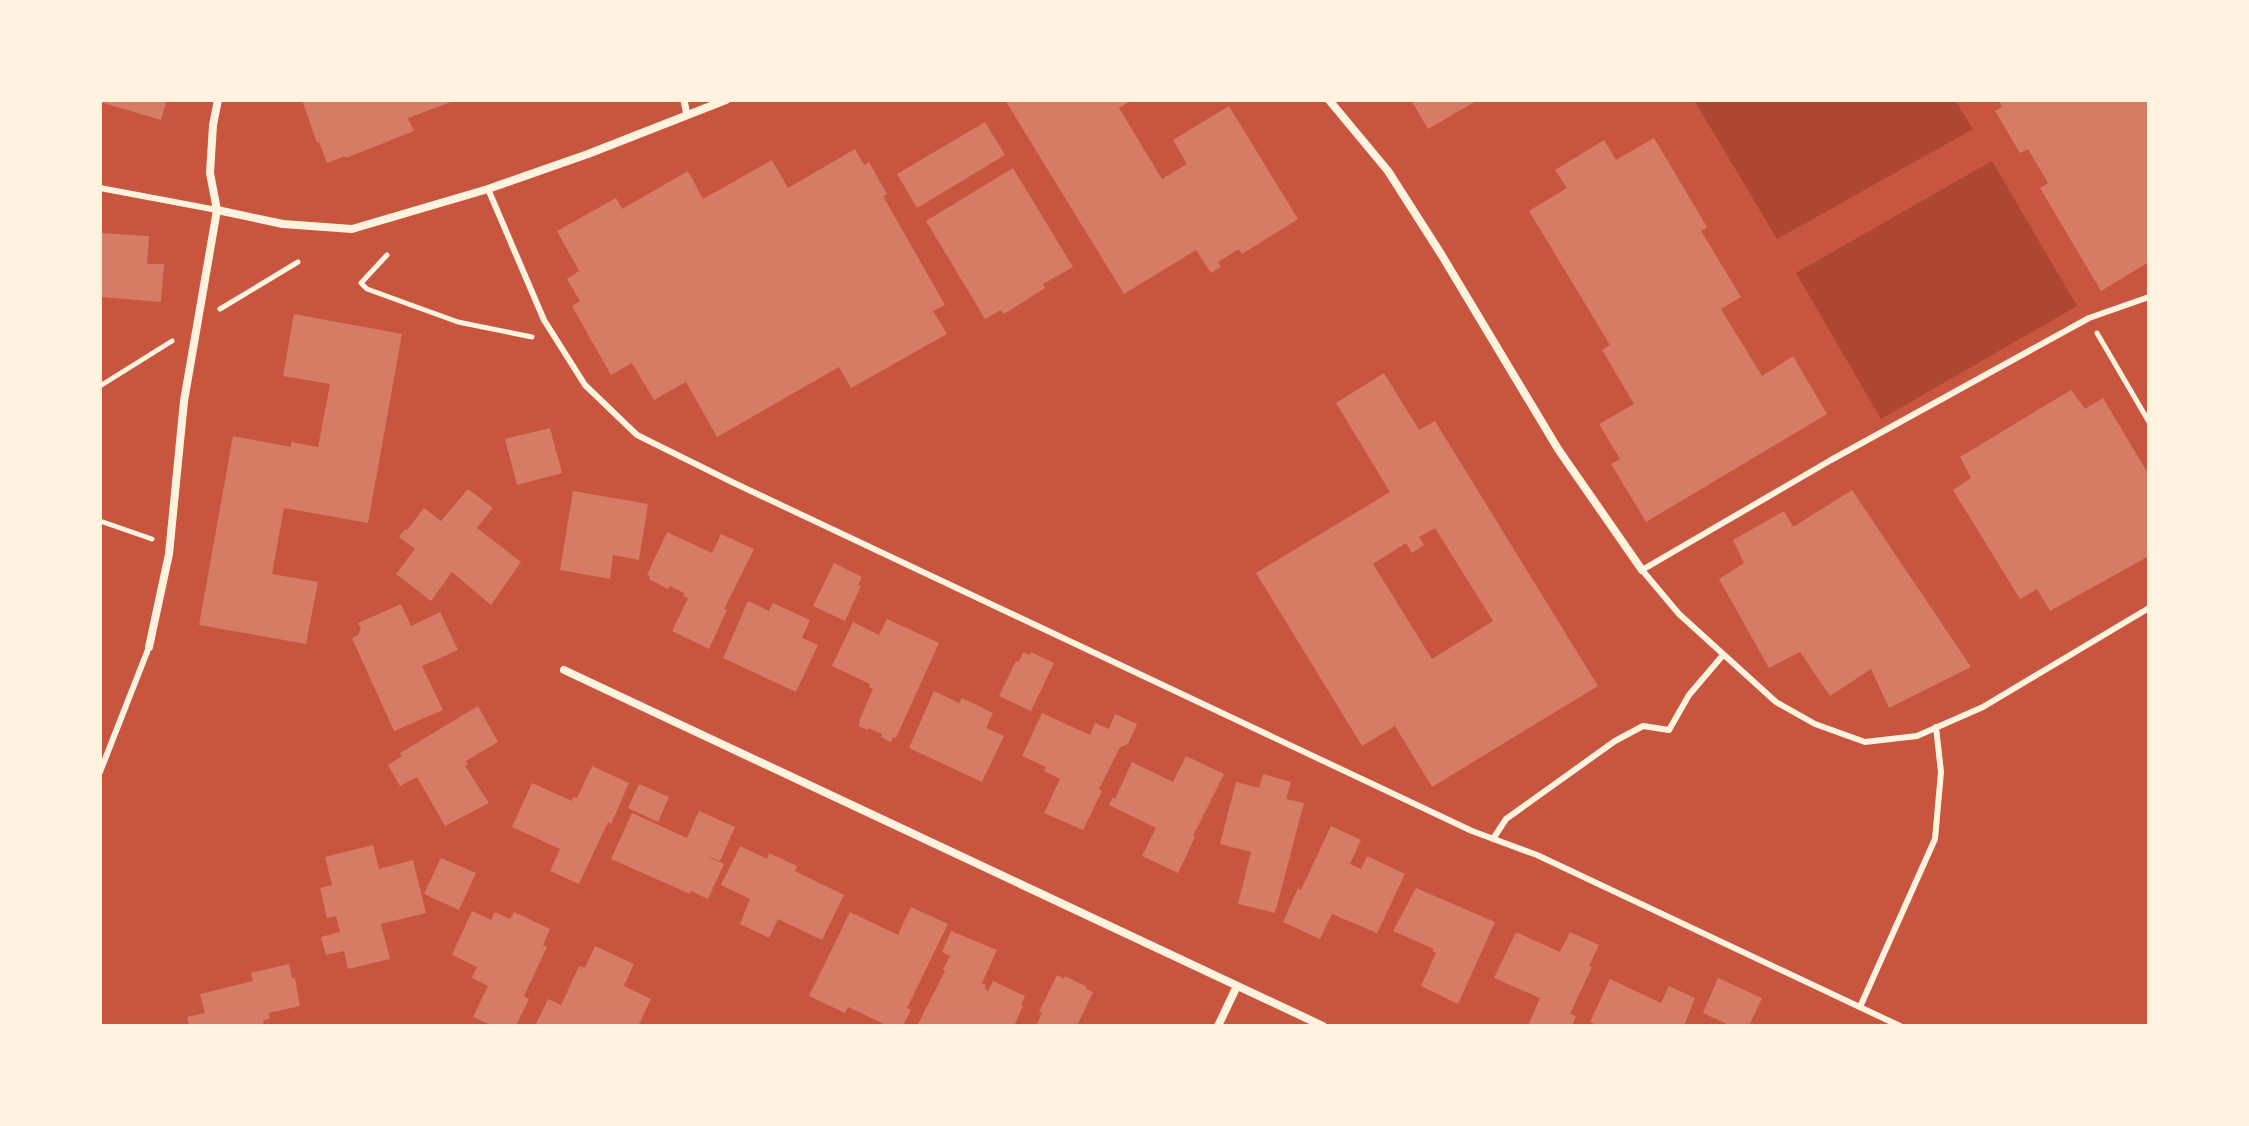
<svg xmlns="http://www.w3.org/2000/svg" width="2249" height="1126" viewBox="0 0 2249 1126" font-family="Barlow,sans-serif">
	<rect width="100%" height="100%" fill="#c8553d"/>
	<g fill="#ae4732">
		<polygon points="1694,100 1955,100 1973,129 1777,239"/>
		<polygon points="1992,161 2077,306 1881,419 1796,273"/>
	</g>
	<g fill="#d67c66" fill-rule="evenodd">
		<polygon points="100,100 167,100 161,120 100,102"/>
		<polygon points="302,100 456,100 408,118 414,131 346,158 345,156 327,163 319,142 317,143"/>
		<polygon points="1005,100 1132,100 1119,108 1162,179 1187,164 1173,140 1229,106 1298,219 1242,254 1239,249 1218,262 1221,267 1211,273 1196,250 1124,294"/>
		<polygon points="1411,100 1478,100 1428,129"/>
		<polygon points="1998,100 2149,100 2149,262 2101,291 2040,188 2048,183 2028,149 2020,153 1995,111 2002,107"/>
		<polygon points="985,122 1005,155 917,208 897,174"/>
		<polygon points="1654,138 1707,227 1701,231 1741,297 1721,309 1762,376 1793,356 1827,414 1646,522 1611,464 1620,459 1599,424 1634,404 1602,350 1610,345 1529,211 1567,188 1555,170 1604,140 1616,160"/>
		<polygon points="855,149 864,165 869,162 887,194 883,196 945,305 933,311 947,334 851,388 839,367 717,437 686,382 654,400 632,363 611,375 572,306 580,301 567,279 579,271 557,231 616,198 622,209 688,171 703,199 772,160 788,188"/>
		<polygon points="1013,168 1073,267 1043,284 1045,288 1004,314 1001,310 985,319 926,221"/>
		<polygon points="100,233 149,236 147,264 164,264 161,302 100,297"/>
		<polygon points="294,314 402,334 368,523 284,508 272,574 318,582 306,644 199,625 233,436 291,447 291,442 318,447 330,384 283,376"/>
		<path d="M1384,373L1419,430L1435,421L1598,686L1432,787L1395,726L1362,746L1256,573L1390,492L1336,403ZM1435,528L1493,621L1432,659L1373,564L1406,543L1412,553L1424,545L1419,537Z"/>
		<polygon points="2071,390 2085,409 2103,398 2149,475 2149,556 2050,611 2037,589 2020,599 1953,490 1971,478 1960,457"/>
		<polygon points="550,428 562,473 517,485 505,439"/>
		<polygon points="468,489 493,508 477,528 521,562 491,605 452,572 431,601 396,574 415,549 399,537 405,529 407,530 424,508 441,521"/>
		<polygon points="1852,490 1971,667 1889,708 1871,669 1830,696 1800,652 1769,668 1719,579 1744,563 1733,540 1784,511 1793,527"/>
		<polygon points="573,491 648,504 639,560 613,555 610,579 560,570"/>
		<polygon points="667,532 712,553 721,534 754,549 724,609 727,610 709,649 672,631 688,598 683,596 684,593 670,586 668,589 649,579 650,576 647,575"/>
		<polygon points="834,563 862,577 858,585 861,586 845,621 813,606"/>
		<polygon points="748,601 769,611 773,603 810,620 802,638 818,645 796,692 723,658"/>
		<polygon points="401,604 411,626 440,612 458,650 422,666 443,710 394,731 352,638 358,635 361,629 358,623"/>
		<polygon points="887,619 939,643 896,738 893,737 891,742 881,737 882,734 869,728 868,730 858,726 860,722 859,721 873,689 869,687 870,684 832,666 853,622 879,635"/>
		<polygon points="1023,652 1030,655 1031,652 1054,663 1031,711 999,696 1016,661 1019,662"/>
		<polygon points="934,691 959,703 962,698 993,713 986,728 1004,736 982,782 909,748"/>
		<polygon points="478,706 498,742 466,761 468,764 465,766 489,803 445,826 417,777 400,786 388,765 402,756 400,753"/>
		<polygon points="1042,713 1090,735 1095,723 1109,729 1115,714 1137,724 1128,744 1120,747 1099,789 1102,791 1083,830 1044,813 1060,779 1044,771 1046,767 1022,756"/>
		<polygon points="1186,756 1224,774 1193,836 1195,837 1178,873 1142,856 1156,828 1109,805 1112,798 1115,799 1132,762 1173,782"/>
		<polygon points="592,766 629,783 611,824 608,822 579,884 550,871 560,849 512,827 532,783 572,801 573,797 577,798"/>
		<polygon points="1263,774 1291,782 1286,799 1304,803 1275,913 1238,904 1251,852 1220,844 1236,782 1259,788"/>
		<polygon points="639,784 669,797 658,822 628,808"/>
		<polygon points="699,811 735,827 720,861 702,854 724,864 708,899 691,891 690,894 611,859 632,813 687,838"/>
		<polygon points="1331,826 1361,840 1350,864 1361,869 1367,856 1405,874 1377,933 1332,914 1320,939 1283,922 1298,888 1301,890"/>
		<polygon points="373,845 379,869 413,860 426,913 381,924 390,959 348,969 344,951 326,955 321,937 340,932 336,916 327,918 320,888 332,885 325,857"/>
		<polygon points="740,846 767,859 769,853 797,866 795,871 844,895 822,940 778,919 769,938 740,924 750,899 721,885"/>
		<polygon points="441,858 476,873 459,910 424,894"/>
		<polygon points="1416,888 1495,922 1458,1004 1421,986 1436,953 1432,951 1434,949 1393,931"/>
		<polygon points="911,907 948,924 907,1008 911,1010 903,1026 888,1026 848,1007 845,1013 809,996 850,912 898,935"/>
		<polygon points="472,911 491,920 495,912 510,919 514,912 550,929 543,945 547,947 524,996 529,999 516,1026 493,1026 473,1017 488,986 472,978 477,967 452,955"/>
		<polygon points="951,931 997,950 982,983 986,985 985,989 988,991 993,981 1025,996 1021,1005 1023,1006 1014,1026 917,1026 945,971 943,970 950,956 942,952"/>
		<polygon points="1516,932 1560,952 1570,932 1599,945 1589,966 1592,967 1570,1014 1576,1016 1572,1026 1528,1026 1540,998 1494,978"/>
		<polygon points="595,946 634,964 624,986 651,999 638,1026 535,1026 548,999 561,1005 579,966 585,968"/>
		<polygon points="289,964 292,978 295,978 300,1006 269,1013 270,1019 263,1020 264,1026 189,1026 187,1017 205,1013 200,994 253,981 251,973"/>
		<polygon points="1057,975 1064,979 1065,976 1087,987 1086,989 1093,992 1077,1026 1036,1026 1042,1013 1039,1012"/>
		<polygon points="1718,978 1762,998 1749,1026 1731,1026 1703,1013"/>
		<polygon points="1610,979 1661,1003 1669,986 1695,998 1684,1026 1598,1026 1590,1022"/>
	</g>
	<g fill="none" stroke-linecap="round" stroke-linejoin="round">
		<g stroke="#fff3e0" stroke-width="5">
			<polyline points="387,255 361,283 367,289 458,322 532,337"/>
			<polyline points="220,309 298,262"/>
			<polyline points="2097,333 2149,422"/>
			<polyline points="100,386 172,341"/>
			<polyline points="100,521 152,539"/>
		</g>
		<g stroke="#fff3e0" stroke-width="6">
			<polyline points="100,188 217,210"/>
			<polyline points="488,189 544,320 585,385 637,435 732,482 1472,831 1537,855 1900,1026"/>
			<polyline points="2149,297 2089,318 1831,460 1642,570 1679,614 1776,702 1815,724 1865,742 1917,736 1983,707 2149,608"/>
			<polyline points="100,772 149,647"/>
			<polyline points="1493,839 1506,819 1615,741 1643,726 1669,730 1689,695 1723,655"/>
			<polyline points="1860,1007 1935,839 1941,772 1936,727"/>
		</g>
		<polyline stroke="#fff3e0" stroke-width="7" points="684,100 687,115"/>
		<g stroke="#fff3e0" stroke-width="8">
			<polyline points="1329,100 1388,171 1441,254 1558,449 1642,570"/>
			<polyline points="217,210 283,224 352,229 488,189 588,154 726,100"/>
			<polyline points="149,647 169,554 184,401 217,210 210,173 213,125 218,100"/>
			<polyline points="564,670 1323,1026"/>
			<polyline points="1218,1026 1237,986"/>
		</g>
	</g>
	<rect width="2249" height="1126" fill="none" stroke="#fff3e0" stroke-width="204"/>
</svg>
